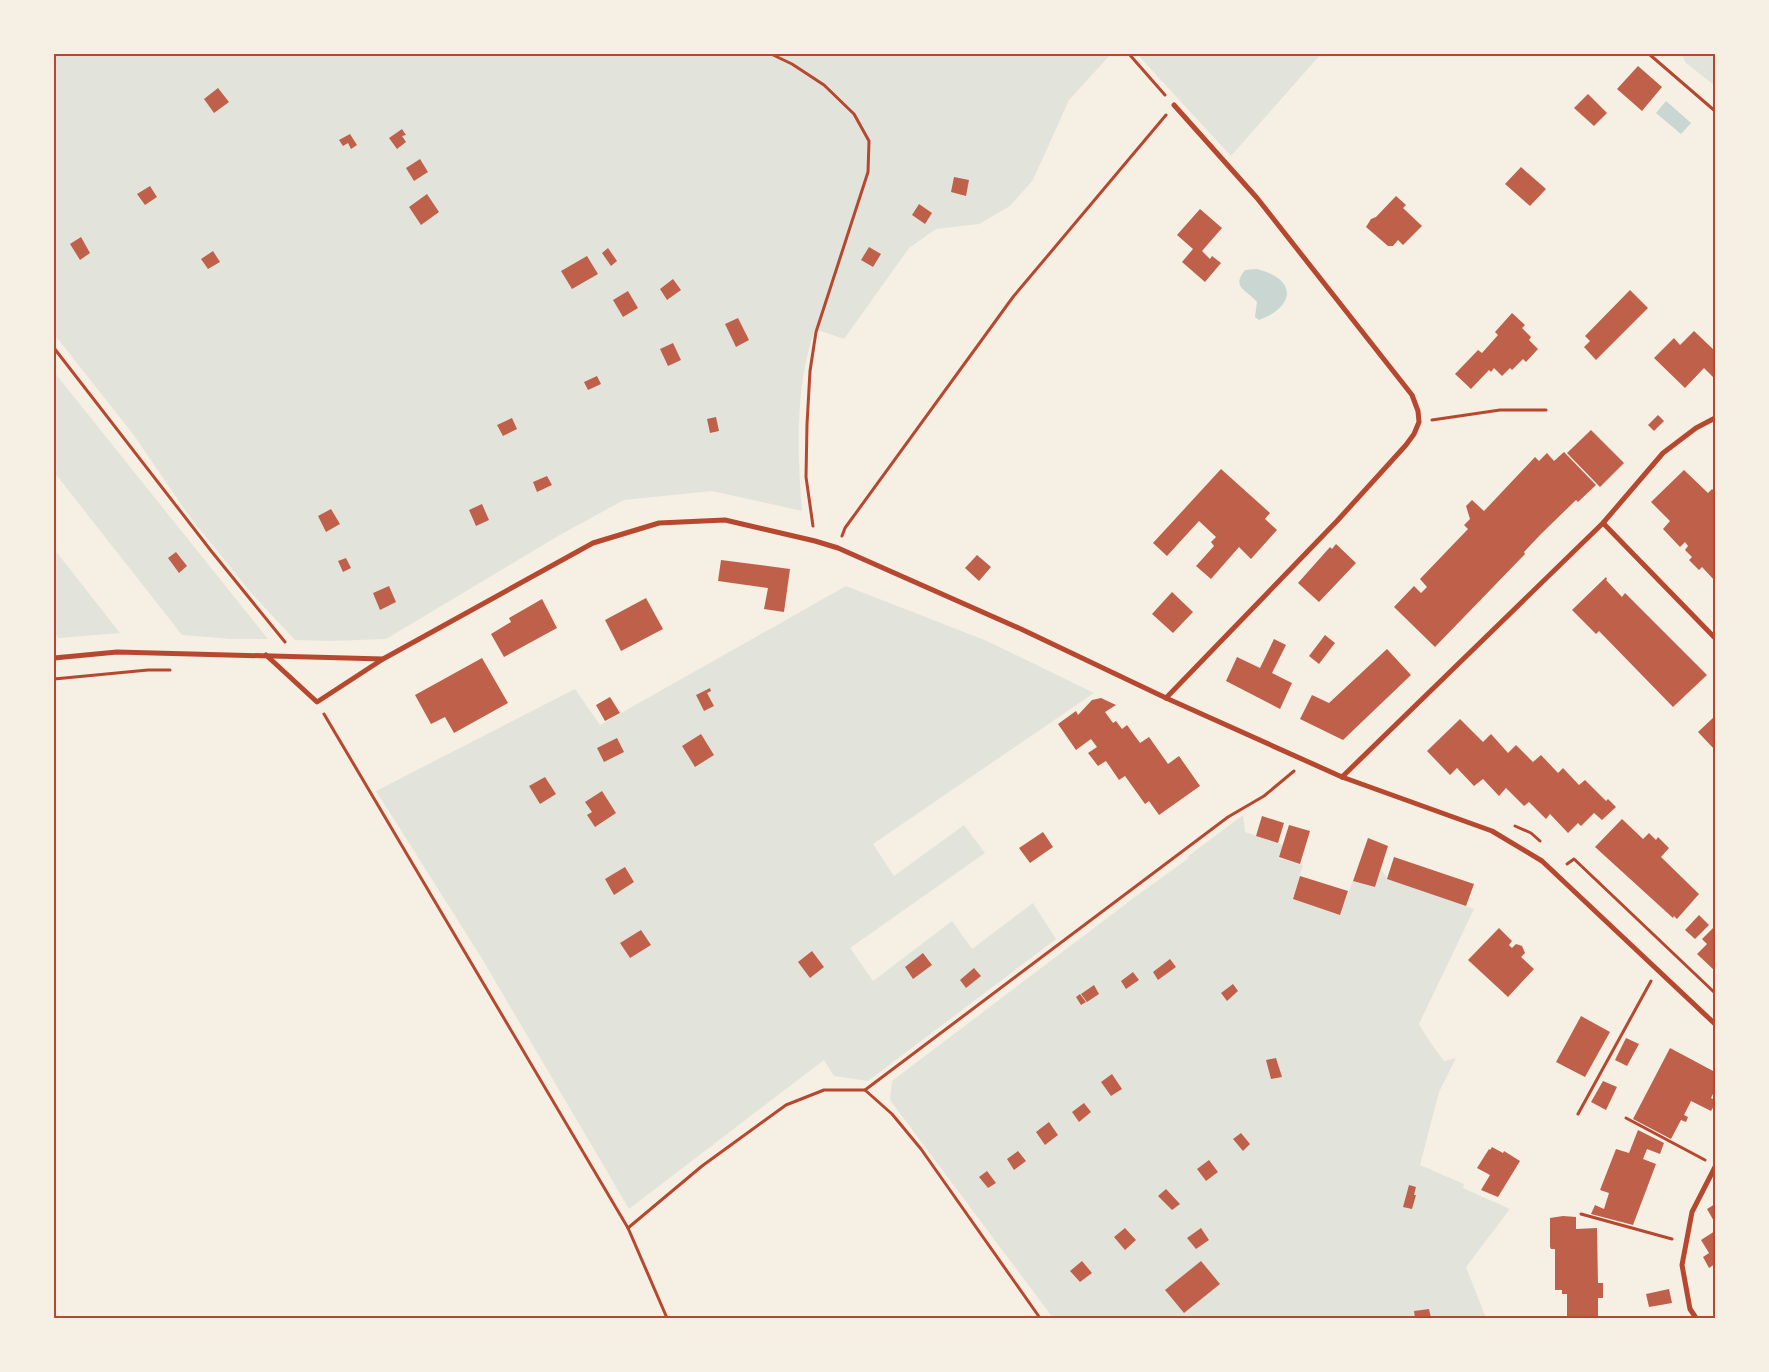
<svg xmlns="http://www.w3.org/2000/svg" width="1769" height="1372" viewBox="0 0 1769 1372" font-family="'Alegreya Sans',sans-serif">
	<rect width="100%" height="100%" fill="#f6efe4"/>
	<g fill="#e2e4dc">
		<path d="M54,54H1111L1069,100L1033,180L1010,206L979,224L936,229L909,248L844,339L815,329C795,386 797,450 802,511L712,491L624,500L558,536L386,639L332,641L295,640L252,594L189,516L133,434L54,334Z"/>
		<polygon points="1137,54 1321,54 1231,156"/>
		<polygon points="1682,54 1715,54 1715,86 1685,62"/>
		<polygon points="54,372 268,639 231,639 182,635 54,472"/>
		<polygon points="54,549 120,633 59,638 54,632"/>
		<polygon points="846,586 987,641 1094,693 873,844 894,876 964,825 985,853 850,948 873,981 952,921 972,949 1033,903 1056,939 868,1081 834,1076 824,1060 629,1209 481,957 376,791 575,689 600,725"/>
		<polygon points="1243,815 1245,832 1283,845 1279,858 1303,865 1293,898 1341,914 1353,880 1374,887 1381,869 1387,878 1474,909 1419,1024 1430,1042 1444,1061 1456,1058 1439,1092 1420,1165 1464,1184 1463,1188 1510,1209 1466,1267 1486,1318 1053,1318 890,1100 892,1081 1135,897 1189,858 1194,860 1187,857"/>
	</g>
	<g fill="#c9d6d2">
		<polygon points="1666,101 1691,123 1681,134 1656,113"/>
		<path d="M1257,269C1297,279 1296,306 1259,320L1255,317L1257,302C1246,289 1231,288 1245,270Z"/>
	</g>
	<g fill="#bf614a">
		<polygon points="1638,66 1662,87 1642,111 1617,89"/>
		<polygon points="218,88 229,102 214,113 204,99"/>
		<polygon points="1588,94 1607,113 1594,126 1574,108"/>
		<polygon points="402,129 406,135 402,136 406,142 397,149 389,138"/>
		<polygon points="350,134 357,145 351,149 348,143 343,146 339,140"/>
		<polygon points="420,159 428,172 414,181 406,168"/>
		<polygon points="1521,167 1546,189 1530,206 1505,184"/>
		<polygon points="954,177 969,180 966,196 951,192"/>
		<polygon points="150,186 157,197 145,205 137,194"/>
		<polygon points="427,194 439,212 421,225 409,207"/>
		<polygon points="1396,196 1406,205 1403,208 1422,226 1403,245 1398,240 1393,246 1388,246 1366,227 1371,219 1376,217"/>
		<polygon points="919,204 932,213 925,224 912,215"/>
		<polygon points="1200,209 1222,228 1202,251 1210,259 1212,256 1221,263 1205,282 1182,262 1193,249 1177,235"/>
		<polygon points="81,237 90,253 80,260 70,244"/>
		<polygon points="869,247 881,254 873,267 861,260"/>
		<polygon points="608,248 617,261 611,266 602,253"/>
		<polygon points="213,251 220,262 208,269 201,259"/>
		<polygon points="587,256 598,274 572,289 561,271"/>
		<polygon points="673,279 681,290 667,300 660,289"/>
		<polygon points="1630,290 1648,308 1596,360 1584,347 1590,341 1585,336"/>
		<polygon points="628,291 638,308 623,317 613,300"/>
		<polygon points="1512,313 1525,325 1522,328 1531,337 1529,340 1538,349 1526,362 1523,359 1512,370 1510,368 1502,376 1494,368 1491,372 1489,370 1471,389 1455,374 1478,350 1482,353 1498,335 1495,332"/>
		<polygon points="738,318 749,340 736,347 725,324"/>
		<polygon points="1694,331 1715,351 1715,374 1713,377 1704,368 1685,388 1654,358 1674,338 1680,345"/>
		<polygon points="673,343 681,360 668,366 660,349"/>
		<polygon points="597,376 601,384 588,390 584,382"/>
		<polygon points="1658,415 1664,421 1654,431 1648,425"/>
		<polygon points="716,417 719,431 710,433 707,419"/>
		<polygon points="512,418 517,429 503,436 497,425"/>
		<polygon points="1591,430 1624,463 1600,487 1567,453"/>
		<polygon points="1564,452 1596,485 1578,502 1576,500 1541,534 1524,552 1525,554 1435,647 1394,607 1414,586 1421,593 1427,587 1420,579 1468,529 1464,525 1470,519 1466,506 1472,500 1484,511 1535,457 1539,461 1547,453 1554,461"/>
		<polygon points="1221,469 1270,513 1265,519 1277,530 1251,559 1239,547 1211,579 1196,566 1214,546 1211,542 1216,537 1199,521 1167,556 1153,543"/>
		<polygon points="1684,470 1708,493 1712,489 1715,492 1715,581 1702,567 1699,570 1689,560 1692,557 1685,550 1688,546 1685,542 1680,547 1663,529 1670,521 1651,502"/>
		<polygon points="547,476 552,485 537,492 533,482"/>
		<polygon points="482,504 489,520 476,526 469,510"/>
		<polygon points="331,509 340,524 326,532 318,516"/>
		<polygon points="1336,544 1356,563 1319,602 1298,583 1330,547 1332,549"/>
		<polygon points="176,552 187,566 179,573 168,558"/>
		<polygon points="977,555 991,567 979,581 965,568"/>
		<polygon points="346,558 351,568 343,572 338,561"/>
		<polygon points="721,560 790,569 784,612 764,609 768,588 718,581"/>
		<polygon points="1606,577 1607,579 1606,580 1622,597 1625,593 1707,675 1673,707 1599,631 1596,634 1572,610"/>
		<polygon points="389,586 396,602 380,610 373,593"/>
		<polygon points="1172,592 1193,612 1173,633 1152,614"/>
		<polygon points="646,598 663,629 621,651 605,620"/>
		<polygon points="542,599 557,628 504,657 491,634 511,622 509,618"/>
		<polygon points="1325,635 1335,643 1319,664 1309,656"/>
		<polygon points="1274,639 1286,645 1272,673 1292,683 1280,709 1226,681 1237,657 1260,668"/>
		<polygon points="1387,649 1411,675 1343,740 1300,719 1312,695 1329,703"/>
		<polygon points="482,658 508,703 454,733 445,717 431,724 415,695"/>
		<polygon points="710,688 711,691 707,693 714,706 704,711 696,695"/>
		<polygon points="610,697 620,713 605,721 596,705"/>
		<polygon points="1101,698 1116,705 1105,712 1113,723 1116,721 1122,729 1127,725 1140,743 1149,737 1168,764 1179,756 1200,786 1159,815 1149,801 1145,804 1125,776 1119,780 1106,761 1098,766 1088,753 1097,747 1091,739 1076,750 1058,724 1076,711 1078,715 1092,700"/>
		<polygon points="1715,716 1715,750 1698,732"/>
		<polygon points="1460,719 1483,742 1491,734 1508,753 1516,745 1533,762 1541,755 1558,773 1563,768 1579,785 1585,780 1606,801 1608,799 1616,807 1602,820 1594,813 1581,826 1578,823 1568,833 1550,814 1546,819 1529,802 1524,806 1506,788 1499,796 1483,779 1474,786 1457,768 1450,775 1427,751"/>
		<polygon points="701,734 714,755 695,767 682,746"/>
		<polygon points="617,738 624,752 604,762 597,748"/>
		<polygon points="545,777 556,794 540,804 529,786"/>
		<polygon points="602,791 616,813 595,827 587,815 592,812 585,802"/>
		<polygon points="1262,816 1284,823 1278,843 1256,836"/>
		<polygon points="1622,819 1643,839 1649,833 1656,840 1658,837 1669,848 1661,857 1699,894 1677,919 1674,916 1673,918 1595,847"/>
		<polygon points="1289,825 1310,831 1300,864 1279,857"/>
		<polygon points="1043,832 1053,847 1030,863 1019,848"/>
		<polygon points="1368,838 1388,846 1375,887 1353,881"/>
		<polygon points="1394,857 1474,884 1466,906 1387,879"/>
		<polygon points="625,867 634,882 614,895 605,879"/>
		<polygon points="1300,876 1348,891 1340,915 1293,899"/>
		<polygon points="1699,915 1709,925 1695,939 1685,930"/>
		<polygon points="1499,928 1512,941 1509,945 1512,948 1516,944 1522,946 1525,953 1521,957 1534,969 1508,997 1468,960"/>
		<polygon points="1713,928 1715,930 1715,971 1697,954 1707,944 1702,939"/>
		<polygon points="641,930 651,945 630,958 620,943"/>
		<polygon points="812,951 824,967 810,978 798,962"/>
		<polygon points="923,953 932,965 913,979 905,967"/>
		<polygon points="1170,959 1176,967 1158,980 1153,972"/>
		<polygon points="974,968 981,976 966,988 960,980"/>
		<polygon points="1133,972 1139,980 1126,989 1121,981"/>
		<polygon points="1233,984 1238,991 1227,1001 1221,993"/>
		<polygon points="1094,985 1099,994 1087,1002 1081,994"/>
		<polygon points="1080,994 1086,1002 1081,1005 1076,997"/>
		<polygon points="1581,1016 1610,1032 1585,1077 1556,1062"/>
		<polygon points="1626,1038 1639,1044 1627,1066 1615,1060"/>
		<polygon points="1670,1048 1715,1072 1715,1090 1711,1098 1715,1100 1715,1104 1711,1111 1691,1101 1684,1115 1688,1117 1686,1122 1681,1120 1671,1139 1633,1119"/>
		<polygon points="1276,1058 1282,1077 1271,1079 1266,1060"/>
		<polygon points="1112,1074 1122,1089 1111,1096 1101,1082"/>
		<polygon points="1603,1081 1617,1087 1606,1110 1591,1102"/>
		<polygon points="1084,1103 1091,1112 1079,1122 1072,1112"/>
		<polygon points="1049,1122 1058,1135 1045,1145 1036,1132"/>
		<polygon points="1638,1130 1664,1143 1660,1154 1647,1149 1643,1159 1656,1164 1633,1225 1591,1214 1595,1205 1604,1209 1609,1193 1600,1190 1616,1149 1629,1153"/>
		<polygon points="1241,1133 1250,1144 1243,1151 1233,1139"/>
		<polygon points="1492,1147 1503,1153 1504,1151 1520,1161 1498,1197 1481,1190 1490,1175 1477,1168 1489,1149 1490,1150"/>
		<polygon points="1018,1151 1026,1161 1014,1170 1007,1159"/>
		<polygon points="1209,1160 1218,1172 1206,1181 1197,1169"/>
		<polygon points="987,1171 996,1183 988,1188 979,1177"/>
		<polygon points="1409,1185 1416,1187 1414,1195 1416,1195 1412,1209 1403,1207"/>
		<polygon points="1166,1189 1180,1204 1172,1210 1158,1196"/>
		<polygon points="1715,1204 1715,1223 1707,1209"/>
		<polygon points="1563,1216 1576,1217 1576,1229 1597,1228 1598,1283 1603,1283 1603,1298 1598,1298 1598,1316 1567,1318 1567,1294 1562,1294 1562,1290 1555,1290 1555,1249 1551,1249 1550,1247 1550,1218"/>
		<polygon points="1125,1228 1136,1240 1125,1250 1114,1237"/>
		<polygon points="1201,1228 1209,1240 1196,1249 1187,1238"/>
		<polygon points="1715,1231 1715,1264 1709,1268 1703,1257 1709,1253 1701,1240"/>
		<polygon points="1082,1261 1092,1273 1080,1282 1070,1271"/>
		<polygon points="1201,1261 1220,1284 1184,1313 1165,1290"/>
		<polygon points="1669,1289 1672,1303 1649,1307 1646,1294"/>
		<polygon points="1429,1309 1431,1318 1415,1318 1414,1311"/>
	</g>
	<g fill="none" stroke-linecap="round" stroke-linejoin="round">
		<g stroke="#b5482f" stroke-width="3">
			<polyline points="771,54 792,64 824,85 854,114 869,141 868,172 816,332 810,371 807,424 806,477 813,526"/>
			<polyline points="1129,54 1165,95"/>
			<polyline points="1649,54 1715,111"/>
			<polyline points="54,348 212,552 285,642"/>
			<polyline points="1432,420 1500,410 1546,410"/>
			<polyline points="842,536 845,528 1013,297 1166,115"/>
			<polyline points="54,679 148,670 170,670"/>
			<polyline points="324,714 628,1228 667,1318"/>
			<polyline points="1515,826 1531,833 1540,841"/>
			<polyline points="1567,864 1574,859 1715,993"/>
			<polyline points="865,1090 1228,817 1264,796 1294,771"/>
			<polyline points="1578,1114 1651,981"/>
			<polyline points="1626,1118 1705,1160"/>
			<polyline points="1581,1214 1672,1239"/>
			<polyline points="628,1228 702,1166 786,1105 824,1090 865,1090 892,1114 921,1149 1040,1318"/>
		</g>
		<g stroke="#b5482f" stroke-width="5">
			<polyline points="1603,523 1715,638"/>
			<polyline points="266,655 317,702 383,659 593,543 659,523 725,520 815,541 838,548 1021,629 1166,698 1342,777 1492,831 1542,861 1715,1024"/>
			<polyline points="54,658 117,652 383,659"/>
			<polyline points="1166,698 1337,521 1406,445 1414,434 1419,422 1418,411 1412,395 1257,198 1174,105"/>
			<polyline points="1342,777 1603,523 1663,453 1696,428 1715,418"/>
			<polyline points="1696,1318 1690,1309 1682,1265 1692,1212 1715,1167"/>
		</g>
	</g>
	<rect width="1769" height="1372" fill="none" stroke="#f6efe4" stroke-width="110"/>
	<rect x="55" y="55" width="1659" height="1262" fill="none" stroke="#b5482f" stroke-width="2"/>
</svg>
